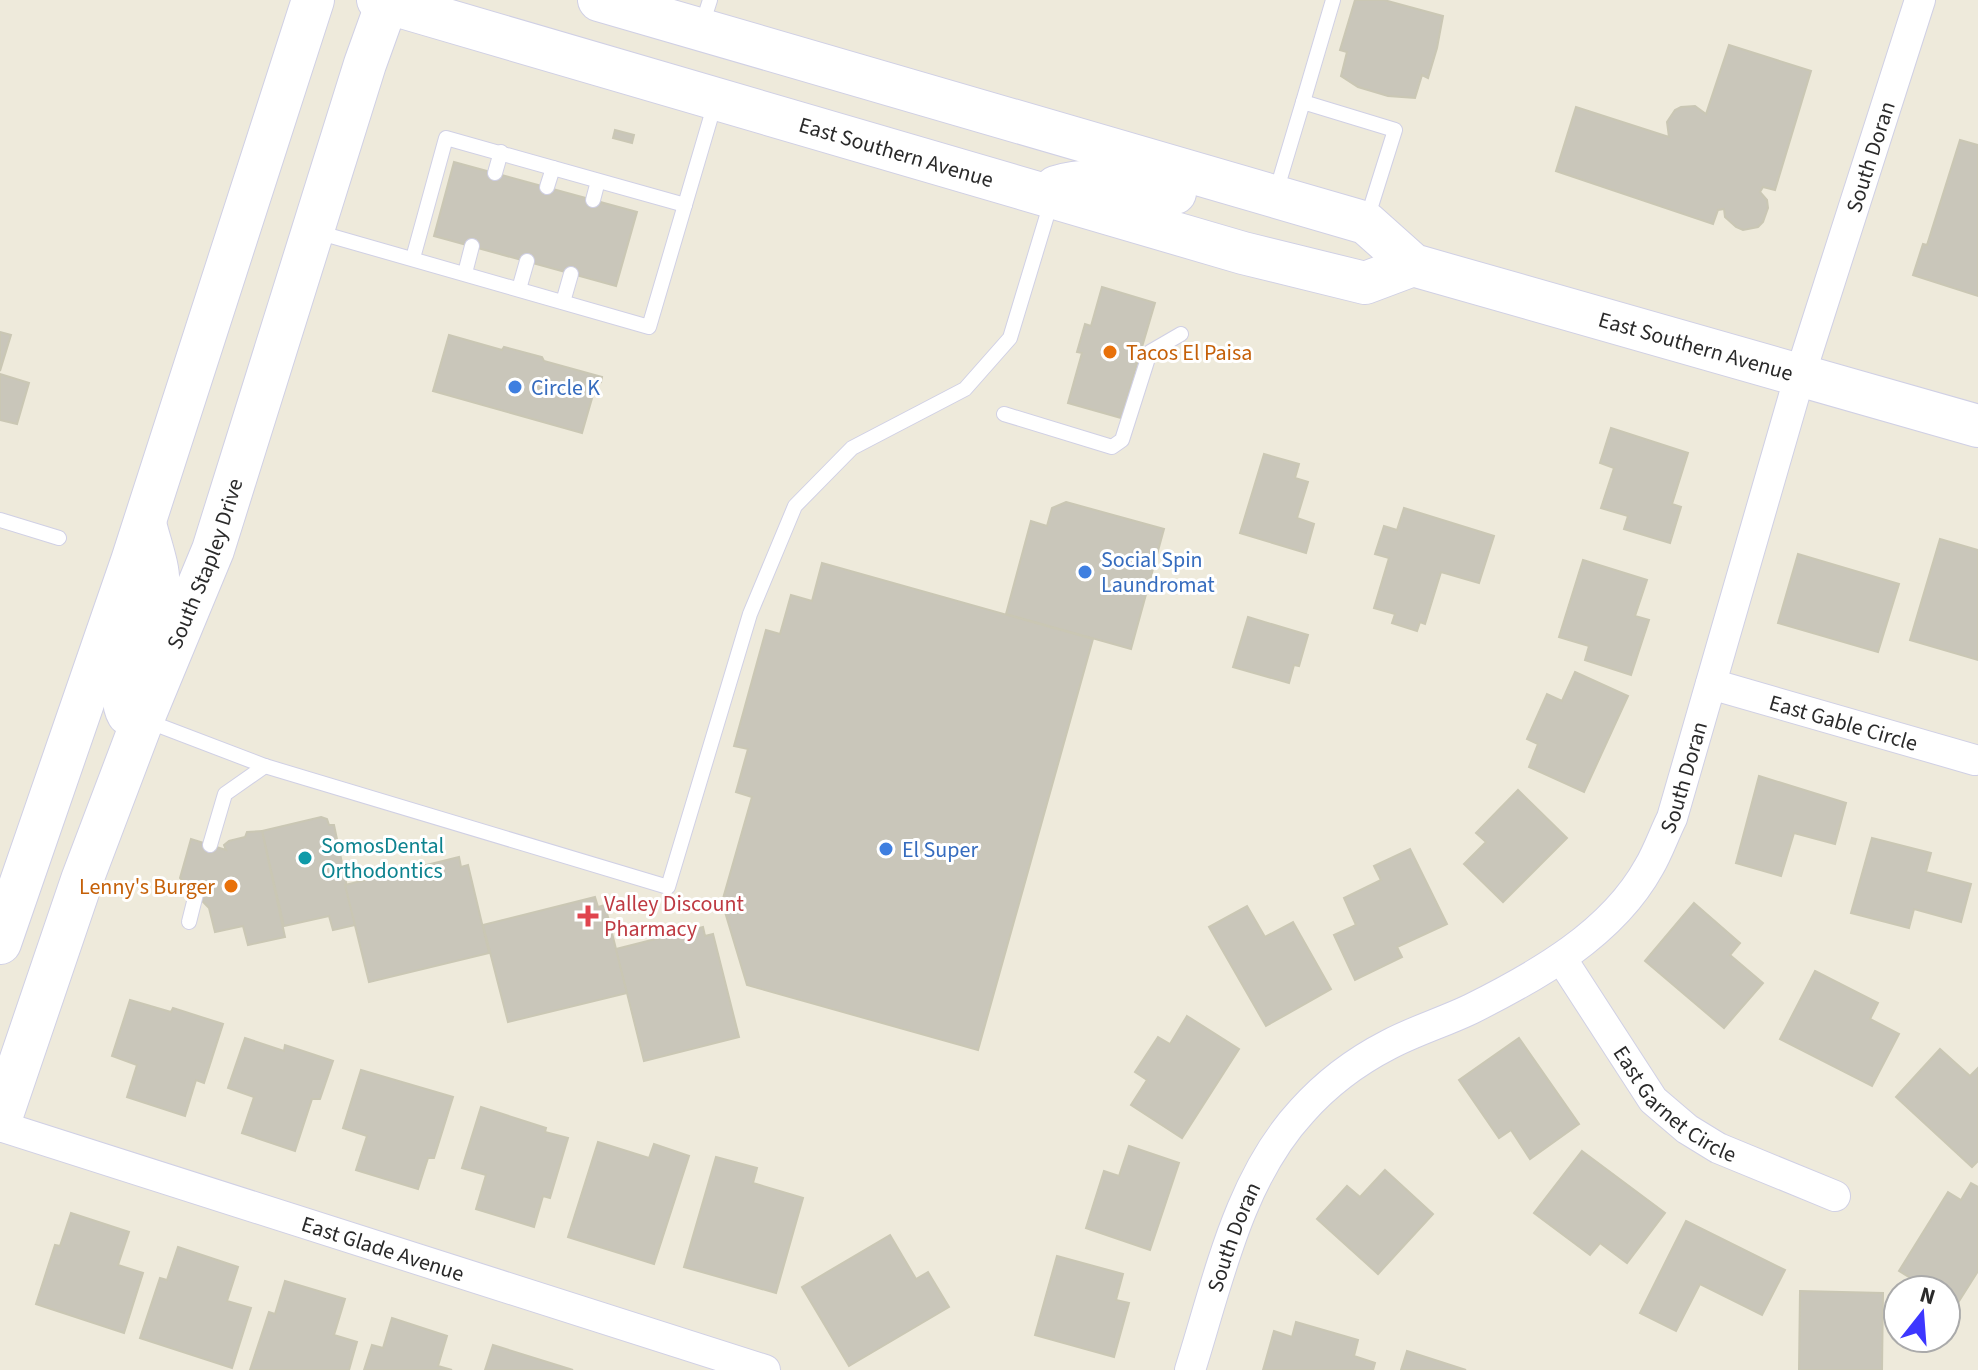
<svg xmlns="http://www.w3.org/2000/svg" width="1978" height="1370" viewBox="0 0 1978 1370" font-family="'Source Sans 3',sans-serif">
	<rect width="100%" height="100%" fill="#eeeadb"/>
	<g fill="#c9c6ba" stroke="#cac7b4" stroke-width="2">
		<polygon points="1355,0 1384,0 1443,16 1437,48 1428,78 1422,75 1415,98 1388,96 1358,87 1341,76 1347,52 1340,50"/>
		<polygon points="1729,45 1811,71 1775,190 1763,187 1760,192 1767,200 1768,208 1763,222 1758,227 1743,230 1736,227 1725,217 1724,209 1718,210 1713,224 1556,171 1576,107 1669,137 1667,122 1675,110 1681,107 1695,106 1706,114"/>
		<polygon points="615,130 634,135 632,143 613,138"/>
		<polygon points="1960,140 1978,145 1978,296 1913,275 1923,244 1927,245"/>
		<polygon points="454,162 637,212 616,286 434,236"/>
		<polygon points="1102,287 1155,303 1121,418 1068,403 1082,353 1077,352 1085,324 1091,326"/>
		<polygon points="0,332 11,335 0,371"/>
		<polygon points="449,335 502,350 504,347 542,357 544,361 602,377 601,382 597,381 582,433 433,391"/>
		<polygon points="0,374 29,383 17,424 0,420"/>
		<polygon points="1611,428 1688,453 1672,504 1681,507 1670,543 1624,529 1628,516 1601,508 1614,468 1600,463"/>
		<polygon points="1264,454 1299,464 1295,478 1308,482 1297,518 1314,524 1306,553 1240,533"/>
		<polygon points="1066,502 1164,529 1131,649 1006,614 1031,521 1047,526 1052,508"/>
		<polygon points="1404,508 1494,536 1479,583 1441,572 1425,624 1420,622 1417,631 1392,623 1395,614 1374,608 1389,558 1375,554 1384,526 1397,530"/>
		<polygon points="1940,539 1978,550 1978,660 1910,640"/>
		<polygon points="1798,554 1899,584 1878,652 1778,623"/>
		<polygon points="1583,560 1647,580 1635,616 1649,620 1631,675 1585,660 1589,646 1559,637"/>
		<polygon points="822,563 1093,639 978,1050 747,985 722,902 752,797 736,792 748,749 734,746 766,630 780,634 791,595 812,601"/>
		<polygon points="1248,617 1308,635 1299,666 1294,665 1289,683 1233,667"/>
		<polygon points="1575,672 1628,696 1584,792 1529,767 1538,744 1527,739 1547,694 1562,701"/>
		<polygon points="1759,776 1846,803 1835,844 1794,833 1781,876 1736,863"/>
		<polygon points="1518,790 1567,838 1503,902 1464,864 1486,842 1476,833"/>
		<polygon points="321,817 327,819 329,825 334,825 355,925 333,930 329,916 284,926 262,831"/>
		<polygon points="262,831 285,937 248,945 243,926 215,932 209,908 180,878 191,839 226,850 224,845 229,841 245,837 247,832"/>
		<polygon points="1872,838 1931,853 1926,872 1971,884 1961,922 1914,909 1909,928 1851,913"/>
		<polygon points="1410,849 1447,924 1397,947 1402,957 1355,980 1334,935 1356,925 1344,898 1381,880 1374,866"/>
		<polygon points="459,857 461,867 468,865 489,953 369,982 345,885"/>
		<polygon points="595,897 598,907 605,905 627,993 508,1022 483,925"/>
		<polygon points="1694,903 1740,943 1730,955 1763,983 1724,1028 1645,961"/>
		<polygon points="1247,906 1265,937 1293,922 1331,989 1266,1026 1209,927"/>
		<polygon points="703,927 705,936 713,934 739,1037 644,1061 616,949"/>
		<polygon points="1815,971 1878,1003 1870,1019 1899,1034 1872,1086 1780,1039"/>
		<polygon points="130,1000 171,1012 173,1008 223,1024 204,1083 196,1080 185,1116 127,1097 137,1065 112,1056"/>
		<polygon points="1187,1016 1239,1049 1182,1138 1131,1105 1147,1080 1135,1072 1158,1037 1170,1044"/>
		<polygon points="245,1038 284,1051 285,1045 333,1061 320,1099 312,1099 295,1151 242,1133 254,1097 228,1088"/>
		<polygon points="1519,1038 1579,1124 1530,1159 1511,1130 1499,1138 1459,1080"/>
		<polygon points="1940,1049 1970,1076 1978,1068 1978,1161 1972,1167 1896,1097"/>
		<polygon points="361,1070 453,1097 434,1158 428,1158 418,1189 356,1170 367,1136 343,1128"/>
		<polygon points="481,1107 546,1128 545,1132 568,1138 550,1198 543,1196 534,1227 476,1209 486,1175 462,1168"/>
		<polygon points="598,1142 649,1158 654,1144 689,1156 654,1264 568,1237"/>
		<polygon points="1129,1146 1179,1163 1150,1250 1086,1228 1104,1171 1119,1176"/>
		<polygon points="1582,1151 1665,1213 1627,1263 1600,1243 1590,1255 1534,1213"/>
		<polygon points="716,1157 757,1168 753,1183 803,1198 776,1293 684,1267"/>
		<polygon points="1385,1170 1433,1214 1378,1274 1317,1219 1347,1186 1360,1197"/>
		<polygon points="1971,1183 1978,1187 1978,1271 1956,1306 1946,1300 1946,1290 1930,1290 1899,1271 1948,1192 1961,1200"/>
		<polygon points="71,1213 129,1232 118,1265 143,1273 124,1333 36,1304 55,1245 60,1246"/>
		<polygon points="1686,1221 1785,1270 1762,1315 1700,1284 1676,1331 1640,1313"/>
		<polygon points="890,1235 916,1279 928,1272 949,1307 849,1366 802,1287"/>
		<polygon points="178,1247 238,1267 227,1301 251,1308 232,1368 140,1338 160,1278 167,1280"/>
		<polygon points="1057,1256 1123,1274 1116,1300 1129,1303 1114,1357 1035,1335"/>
		<polygon points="285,1281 345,1299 334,1335 357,1342 349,1370 250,1370 269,1312 275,1314"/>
		<polygon points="1800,1291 1883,1293 1882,1370 1799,1370"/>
		<polygon points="392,1318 447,1336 438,1366 452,1370 364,1370 372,1345 383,1348"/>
		<polygon points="1296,1322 1358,1340 1354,1356 1375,1363 1373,1370 1263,1370 1274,1331 1292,1337"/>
		<polygon points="493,1345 573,1370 485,1370"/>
		<polygon points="1407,1351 1466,1370 1401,1370"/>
	</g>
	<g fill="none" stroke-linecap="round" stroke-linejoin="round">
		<g stroke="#d0d0e5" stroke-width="16">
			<g id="service">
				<polyline points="702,25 710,0"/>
				<polyline points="1303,102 1333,0"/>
				<polyline points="495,173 501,152"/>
				<polyline points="547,187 553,168"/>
				<polyline points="1276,192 1303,102 1395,130 1367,219"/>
				<polyline points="593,200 598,181"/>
				<polyline points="317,232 649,327 715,103"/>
				<polyline points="413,258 446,138 685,205"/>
				<polyline points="465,273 472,246"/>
				<polyline points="519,289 527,261"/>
				<polyline points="563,302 571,274"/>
				<polyline points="1004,414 1112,447 1122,440 1150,352 1181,334"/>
				<polyline points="0,520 59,538"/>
				<polyline points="147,721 265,766 668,887 750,614 795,506 852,448 965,389 1010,338 1052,199"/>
				<polyline points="210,845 225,794 265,766"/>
				<polyline points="189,922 196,894"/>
			</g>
		</g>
		<g stroke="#d0d0e5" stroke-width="32">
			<g id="minor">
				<path id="s1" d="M1711,684L1975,760"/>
				<path id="s2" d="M1561,958L1653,1100L1687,1129L1718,1148L1835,1196"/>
				<path id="s3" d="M0,1126L765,1370"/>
				<path id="s4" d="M1190,1370C1218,1282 1238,1180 1302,1111C1327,1083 1355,1062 1388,1045C1414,1031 1444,1022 1471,1009C1537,976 1612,934 1649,867C1658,852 1664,834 1672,818L1800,375L1920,0"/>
			</g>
		</g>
		<g stroke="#d0d0e5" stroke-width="44">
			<g id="secondary">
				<path id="s5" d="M378,0L1243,253L1365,283L1413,265"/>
				<path id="s6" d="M599,0L1366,223L1413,265L1978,426"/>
				<path d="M1053,197L1056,187C1096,174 1135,186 1175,193"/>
				<path d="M143,719L128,714C110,683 154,619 158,584C160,569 148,538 145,523"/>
				<polyline points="0,943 132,561 313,0"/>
				<path id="s7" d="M0,1121L82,880L143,719L213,550L365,64L388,0"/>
			</g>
		</g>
		<use href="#service" stroke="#fff" stroke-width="14"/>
		<use href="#minor" stroke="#fff" stroke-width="30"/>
		<use href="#secondary" stroke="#fff" stroke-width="42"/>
	</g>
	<g fill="#e8710a" stroke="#fff" stroke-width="3">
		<circle cx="1110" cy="352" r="8"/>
		<circle cx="231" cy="886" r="8"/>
	</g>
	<g fill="#3f7fe0" stroke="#fff" stroke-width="3">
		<circle cx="515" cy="387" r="8"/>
		<circle cx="1085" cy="572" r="8"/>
		<circle cx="886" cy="849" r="8"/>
	</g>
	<circle fill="#0f9aa8" stroke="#fff" stroke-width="3" cx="305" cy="858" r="8"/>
	<path fill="#e0444e" stroke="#fff" stroke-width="3" d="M584 904h8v8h8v8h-8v8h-8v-8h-8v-8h8z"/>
	<g text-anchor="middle" stroke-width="6" stroke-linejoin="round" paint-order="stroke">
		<g font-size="22" fill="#2a2a2a" stroke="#fff">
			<text dy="8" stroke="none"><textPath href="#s5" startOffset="540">East Southern Avenue</textPath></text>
			<text dy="8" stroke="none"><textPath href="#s4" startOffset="1460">South Doran</textPath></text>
			<text dy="8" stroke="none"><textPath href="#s6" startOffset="1156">East Southern Avenue</textPath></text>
			<text dy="8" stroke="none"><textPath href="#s7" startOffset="594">South Stapley Drive</textPath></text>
			<text dy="8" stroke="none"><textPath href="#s1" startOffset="138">East Gable Circle</textPath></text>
			<text dy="8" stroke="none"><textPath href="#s4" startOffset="812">South Doran</textPath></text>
			<text dy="8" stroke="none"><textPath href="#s2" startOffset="188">East Garnet Circle</textPath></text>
			<text dy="8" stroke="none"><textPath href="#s4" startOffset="140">South Doran</textPath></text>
			<text dy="8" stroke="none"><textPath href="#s3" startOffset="402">East Glade Avenue</textPath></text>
		</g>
		<g font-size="22" fill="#c56008" stroke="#fff" text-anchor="start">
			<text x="1126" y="360">Tacos El Paisa</text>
			<text x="215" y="894" text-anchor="end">Lenny's Burger</text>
		</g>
		<g font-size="22" fill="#366cbe" stroke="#fff" text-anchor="start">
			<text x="531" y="395">Circle K</text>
			<text x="1101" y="567">Social Spin<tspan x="1101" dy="25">Laundromat</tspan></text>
			<text x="902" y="857">El Super</text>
		</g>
		<g font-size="22" fill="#0d838f" stroke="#fff" text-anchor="start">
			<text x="321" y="853">SomosDental<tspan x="321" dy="25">Orthodontics</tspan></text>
		</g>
		<g font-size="22" fill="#be3a42" stroke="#fff" text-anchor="start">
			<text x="604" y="911">Valley Discount<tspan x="604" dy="25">Pharmacy</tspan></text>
		</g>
	</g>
	<g transform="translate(1922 1314) rotate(17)"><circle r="38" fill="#ffffff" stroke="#aaaaaa" stroke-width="2"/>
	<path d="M0-6L14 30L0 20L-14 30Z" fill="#3d37ff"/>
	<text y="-12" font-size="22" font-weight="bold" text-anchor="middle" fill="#2a2a2a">N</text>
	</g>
</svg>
